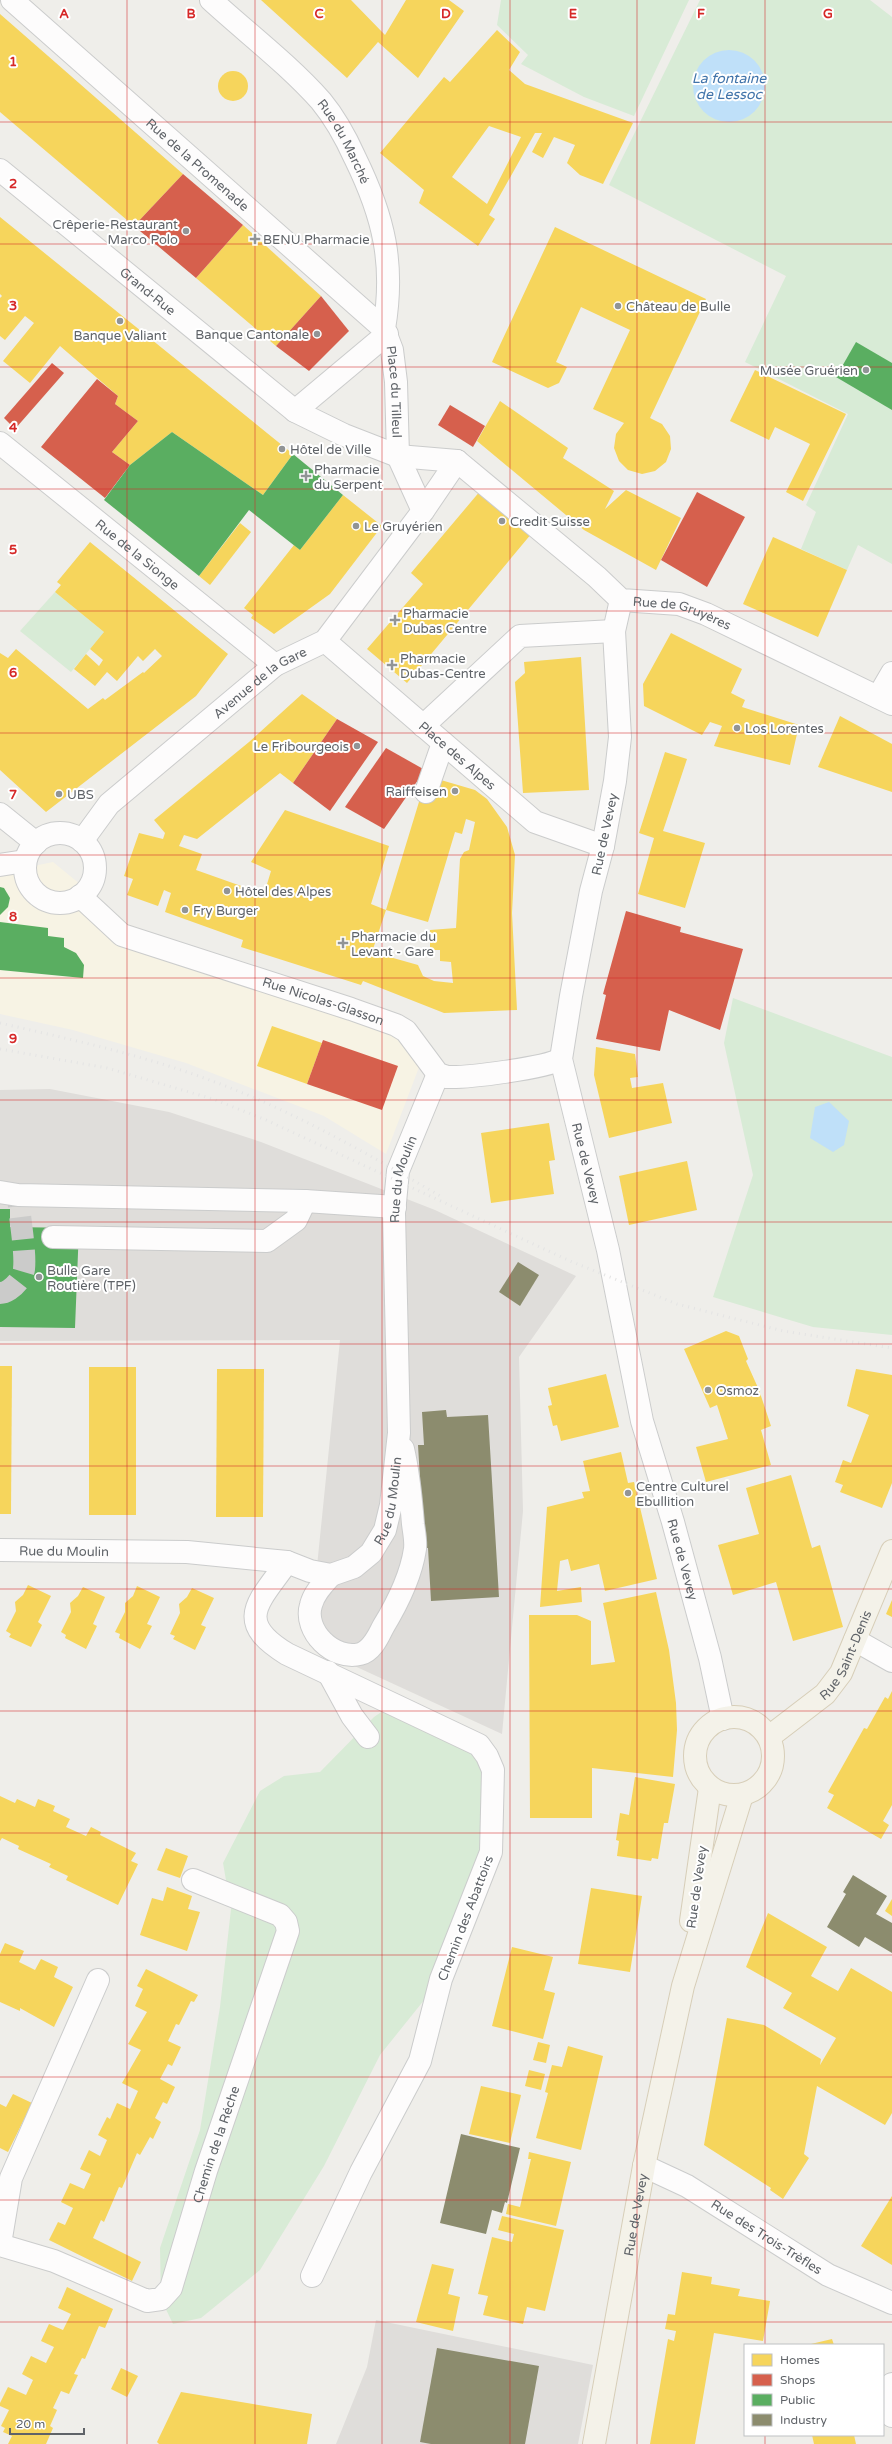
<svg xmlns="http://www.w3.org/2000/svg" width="892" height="2444" viewBox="0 0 892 2444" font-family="'Varela Round',sans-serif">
	<rect width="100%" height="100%" fill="#efeeea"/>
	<polygon fill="#f7f3e4" points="53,862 130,925 415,1025 421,1062 386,1154 324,1116 186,1063 73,1030 0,1014 0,873"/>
	<g fill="#dfddda">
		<polygon points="50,1089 169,1112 261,1142 435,1210 576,1276 519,1357 523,1511 502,1734 309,1645 340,1340 0,1341 0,1090"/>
		<polygon points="376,2320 593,2365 578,2444 336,2444 367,2367"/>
	</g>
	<g fill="#d8ebd6">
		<polygon points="501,0 689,0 634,116 584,97 521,64 528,55 497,25"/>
		<polygon points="700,0 870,0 892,17 892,564 858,545 847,570 801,549 816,512 806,505 848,414 745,362 786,276 609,185"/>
		<polygon points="55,592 104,632 71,672 20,631"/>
		<polygon points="733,998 892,1057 892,1335 813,1327 713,1297 753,1175 724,1043"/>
		<polygon points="393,1704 487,1756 491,1852 441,1979 380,2055 324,2166 260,2270 201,2318 173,2324 161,2299 160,2248 200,2130 220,2007 231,1909 223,1863 260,1791 284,1776 320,1772 374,1717"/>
	</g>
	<g fill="#bfe0f9">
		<circle cx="729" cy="86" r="36"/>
		<polygon points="829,1102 849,1121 844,1145 833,1152 810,1138 815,1107"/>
	</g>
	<g fill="#f6d55c" fill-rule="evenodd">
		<polygon points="261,0 351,0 385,35 406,0 449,0 464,11 418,78 378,42 347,78"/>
		<polygon points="0,14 183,174 134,226 0,112"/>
		<path d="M497,30L520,52L509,70L525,84L633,123L603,184L580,175L567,163L575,145L554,137L543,158L532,152L542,133H535L489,215L495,219L478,246L419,203L424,190L380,153L444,77L450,82ZM489,126L521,137L487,204L452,177Z"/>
		<circle cx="233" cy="86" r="15"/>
		<polygon points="0,217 293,454 263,495 172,432 130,465 112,452 138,421 115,404 118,396 60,346 30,383 3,361 34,323 25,316 5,340 0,336 0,298 2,296 0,294"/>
		<polygon points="243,225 321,296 276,346 196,278"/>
		<polygon points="555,227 706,299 650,418 662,424 670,436 671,449 666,462 655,471 642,474 628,470 619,461 614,448 616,434 624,423 593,409 630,330 581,307 556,362 567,367 559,383 548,388 492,362"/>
		<polygon points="755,370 846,414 803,501 786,492 810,444 775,427 769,440 730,421"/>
		<polygon points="500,401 568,448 563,458 614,491 605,509 626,490 681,518 656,570 584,530 477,441"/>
		<polygon points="481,490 532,533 407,683 367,649 423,584 411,573"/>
		<polygon points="343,495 382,526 330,594 274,634 251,618 253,615 244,608 294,545 300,550"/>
		<polygon points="240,523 251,532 210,585 199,576"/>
		<polygon points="773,537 847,570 818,637 743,604"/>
		<polygon points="90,542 228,654 196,696 46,812 0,770 0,653 8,658 16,649 88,709 103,698 105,700 143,672 144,673 162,656 155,649 143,661 138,656 117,681 107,672 95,686 74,669 86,654 99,666 103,660 90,649 104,632 55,592 61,585 57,582"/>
		<polygon points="671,633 742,669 731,693 745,700 742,707 799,725 790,765 714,746 722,726 710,722 702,735 644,706 643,684"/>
		<polygon points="581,657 589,790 523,793 515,682 525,673 524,662"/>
		<polygon points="302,694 337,719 293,783 280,773 197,839 184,835 179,846 202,854 196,870 264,894 271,871 251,862 285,810 389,846 371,904 386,910 372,952 418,965 423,976 434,981 453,983 451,962 440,961 440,950 430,950 430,930 456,928 460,859 464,852 469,850 475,822 466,819 462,834 455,832 428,922 386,910 422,792 434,778 475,790 487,799 507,827 515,855 512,913 517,1010 444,1013 363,981 361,985 241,947 243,940 165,912 171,893 164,890 158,906 127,895 133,879 124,876 139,833 163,839 165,833 154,820 249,742"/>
		<polygon points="840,716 892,744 892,792 818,767"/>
		<polygon points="665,752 687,759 663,831 705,843 685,908 638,894 654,838 639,833"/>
		<polygon points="272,1026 322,1043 307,1084 257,1066"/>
		<polygon points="596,1047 635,1054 638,1077 630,1078 632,1088 663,1083 672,1123 609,1138 594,1075"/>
		<polygon points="549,1123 555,1160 549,1161 554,1194 491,1203 481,1133"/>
		<polygon points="687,1161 697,1210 629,1225 619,1176"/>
		<polygon points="726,1331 739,1336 748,1359 746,1361 759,1390 771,1426 761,1430 771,1465 706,1482 696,1447 728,1439 717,1405 710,1408 684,1349"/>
		<polygon points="0,1366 12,1366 11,1514 0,1514"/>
		<rect x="89" y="1367" width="47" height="148"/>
		<polygon points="217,1369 264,1369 263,1517 216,1517"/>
		<polygon points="856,1369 892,1375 892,1483 882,1508 840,1492 843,1485 835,1482 843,1460 851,1463 869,1415 847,1406"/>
		<polygon points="606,1374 619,1427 561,1441 557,1425 553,1426 548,1406 552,1405 548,1388"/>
		<polygon points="621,1452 628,1483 634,1482 657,1579 605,1591 599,1564 571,1571 568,1559 560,1561 557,1591 581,1587 582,1602 540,1607 547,1507 584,1498 582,1492 590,1491 583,1461"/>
		<polygon points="791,1475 812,1548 820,1545 843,1627 793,1641 776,1582 733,1595 718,1545 759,1534 746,1488"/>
		<polygon points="28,1585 51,1596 38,1622 42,1625 31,1647 9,1637 11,1634 6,1631 16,1611 15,1602 23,1595"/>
		<polygon points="137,1586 160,1597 147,1624 152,1626 140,1649 119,1638 120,1634 115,1632 125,1612 125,1603 133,1596"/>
		<polygon points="83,1587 105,1597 93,1624 97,1626 86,1649 65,1638 66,1635 61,1632 71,1612 70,1603 78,1596"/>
		<polygon points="192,1588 214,1598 201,1625 206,1627 195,1650 173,1639 175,1636 170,1634 180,1613 179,1604 187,1597"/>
		<polygon points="656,1592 669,1650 676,1703 677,1730 673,1777 592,1768 592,1818 530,1818 529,1615 577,1615 591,1621 591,1665 615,1662 603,1603"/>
		<polygon points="892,1600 892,1617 886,1614"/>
		<polygon points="892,1691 892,1805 883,1821 889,1825 881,1839 827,1808 834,1795 828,1792 864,1728 867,1729 885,1697 888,1699"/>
		<polygon points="635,1777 675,1784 668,1823 664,1823 658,1859 652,1858 651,1861 617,1856 619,1841 616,1840 620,1813 629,1815"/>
		<polygon points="0,1796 15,1803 17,1799 35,1807 38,1799 55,1806 53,1811 70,1819 66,1827 86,1836 91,1827 101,1832 100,1835 136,1853 131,1861 138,1864 118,1905 66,1880 68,1876 49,1867 51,1864 18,1849 19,1846 2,1838 0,1841"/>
		<polygon points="166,1848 188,1856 180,1878 157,1870"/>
		<polygon points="167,1887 192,1896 188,1909 200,1912 187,1951 140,1935 152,1898 163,1901"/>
		<polygon points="591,1888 642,1896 630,1972 578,1964"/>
		<polygon points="892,1899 892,1916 885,1911"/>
		<polygon points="768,1913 827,1947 811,1976 838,1991 851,1968 892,1992 892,2113 885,2125 817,2086 804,2154 809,2158 783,2199 770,2190 771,2188 704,2145 727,2018 764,2025 821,2059 820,2065 836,2038 783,2008 792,1993 746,1967"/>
		<polygon points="5,1943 24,1951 19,1962 35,1970 41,1959 58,1967 54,1977 73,1987 54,2027 20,2008 20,2011 0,2002 0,1954"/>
		<polygon points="512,1947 553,1957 544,1990 555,1993 543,2039 492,2026"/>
		<polygon points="146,1969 198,1995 194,2002 191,2001 179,2025 176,2024 168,2041 181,2047 172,2066 168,2064 160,2079 175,2087 167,2104 163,2102 155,2118 161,2122 153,2139 150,2137 140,2155 137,2153 122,2188 119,2187 104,2222 101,2220 93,2238 141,2262 132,2281 49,2240 58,2222 65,2225 73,2208 61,2202 70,2183 84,2189 91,2174 80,2169 89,2150 100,2156 107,2140 98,2135 107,2117 110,2119 117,2103 130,2109 138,2091 122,2083 141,2050 128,2044 147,2012 135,2006 143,1989 137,1986"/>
		<polygon points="538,2042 550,2045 546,2063 533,2060"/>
		<polygon points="568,2046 603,2056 581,2150 536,2138 548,2093 545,2092 552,2065 562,2067"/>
		<polygon points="529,2070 545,2074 541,2090 525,2086"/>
		<polygon points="481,2086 521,2095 510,2143 469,2134"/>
		<polygon points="13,2094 32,2103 8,2152 0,2148 0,2104 6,2107"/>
		<polygon points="529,2152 571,2162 556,2226 506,2214 508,2204 520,2207 531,2159 528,2159"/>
		<polygon points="892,2196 892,2265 861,2246"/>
		<polygon points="502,2216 564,2230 545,2311 527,2307 523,2324 483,2315 488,2296 478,2294 492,2237 512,2242 514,2234 498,2230"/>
		<polygon points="432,2264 454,2269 448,2294 460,2297 453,2331 416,2322"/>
		<polygon points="682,2272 712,2277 711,2284 740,2289 738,2296 770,2301 763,2341 714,2333 695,2444 650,2444 668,2339 674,2341 676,2331 665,2329 668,2314 675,2315"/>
		<polygon points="67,2287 113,2309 105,2328 99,2326 85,2359 82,2358 74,2374 78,2375 69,2394 61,2391 53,2408 57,2410 50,2426 53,2428 46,2444 8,2444 12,2436 3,2432 5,2428 1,2426 9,2410 0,2406 0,2403 8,2387 26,2395 33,2380 22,2374 31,2356 46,2363 54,2347 41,2341 49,2324 63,2330 71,2314 58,2308"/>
		<polygon points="832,2339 834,2345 811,2345 811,2344"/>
		<polygon points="121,2368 138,2376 127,2397 111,2389"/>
		<polygon points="181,2392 312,2414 307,2444 159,2444 157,2442"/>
		<polygon points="812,2435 854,2435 856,2444 814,2444"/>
	</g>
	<g fill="#d6604d">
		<polygon points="183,174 243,225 196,278 134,226"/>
		<polygon points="321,296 349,331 309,371 276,346"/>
		<polygon points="52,363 64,373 15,429 4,418"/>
		<polygon points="97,379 118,396 115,404 138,421 112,452 130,465 105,498 41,447"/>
		<polygon points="450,405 485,426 473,447 438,425"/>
		<polygon points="697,492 745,517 707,587 661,560"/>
		<polygon points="337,719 378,742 330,811 293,783"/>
		<polygon points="386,748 425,770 384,829 345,807"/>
		<polygon points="626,911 681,927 680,932 743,949 720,1030 669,1010 660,1051 596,1039 606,995 603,994"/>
		<polygon points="323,1040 398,1066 382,1110 307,1084"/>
	</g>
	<g fill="#5aae61">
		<polygon points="856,342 892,363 892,410 836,377"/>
		<polygon points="172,432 263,495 293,454 343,495 300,550 249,510 199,576 104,500 130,465"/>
		<polygon points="0,887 4,888 10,898 8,907 0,915"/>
		<polygon points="0,922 48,928 48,936 64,938 64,947 76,953 84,965 83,978 0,970"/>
		<polygon points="0,1209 10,1209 10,1227 79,1228 75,1328 0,1327"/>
	</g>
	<g fill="#8c8c6e">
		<polygon points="518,1262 539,1275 520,1306 499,1292"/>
		<polygon points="446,1410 447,1417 488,1415 499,1597 431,1601 428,1548 424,1548 418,1445 424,1445 422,1412"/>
		<polygon points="853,1875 887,1896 876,1914 892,1923 892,1953 865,1937 859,1947 827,1927 846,1894 843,1892"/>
		<polygon points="461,2134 520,2148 507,2203 505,2202 502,2213 492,2210 486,2234 440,2223"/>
		<polygon points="437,2348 539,2366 525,2444 431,2444 420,2442"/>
	</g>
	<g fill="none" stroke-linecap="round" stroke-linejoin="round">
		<path stroke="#cbcbca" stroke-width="22" stroke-dasharray="22 11" stroke-linecap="butt" d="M0,1293C10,1293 23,1279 24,1269C26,1251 19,1215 18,1195"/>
		<g stroke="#cbcccc" stroke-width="24">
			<g id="minor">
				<path id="s1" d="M12,0L384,329L392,350L396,382L398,456L423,511"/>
				<path id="s2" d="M211,0C247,33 288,64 321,101C335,118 346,138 355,158C384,217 395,264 384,329"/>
				<path id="s3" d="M0,170L295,411L344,435L398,456L457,461"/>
				<polyline points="295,411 387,334"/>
				<path id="s4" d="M0,443L275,665"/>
				<path id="s5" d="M457,461L597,577L621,600L679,604L706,614L892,704"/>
				<path id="s6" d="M621,600L614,631L620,737L615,781L603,846L591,891L571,996L561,1059L608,1250L642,1421L673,1522L710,1658L723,1719"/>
				<path id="s7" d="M325,641L535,822L603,846"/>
				<polyline points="878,697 892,673"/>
				<polyline points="423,726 520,636 614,631"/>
				<polyline points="426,792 443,743"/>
				<polyline points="0,814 36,843"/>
				<circle cx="60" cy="868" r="35"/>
				<path id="s8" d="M82,841L109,804L275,665L325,641L423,511L457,461"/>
				<polyline points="0,865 25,861"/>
				<path id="s9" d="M80,896L122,935L351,1009L396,1025L406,1031L438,1074L447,1077C467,1078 545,1068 561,1059"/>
				<polyline points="0,1192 18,1195 305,1201 395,1207"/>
				<polyline points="53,1237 267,1241 296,1220 305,1201"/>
				<path id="s10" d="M0,1550L187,1552L287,1562L310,1571L331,1575L354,1567L371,1553L385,1530L391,1505L399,1433L394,1213L398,1171L438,1074"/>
				<path d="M287,1562C259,1602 233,1621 287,1654L479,1745L487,1756L493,1770L491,1852L441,1979L420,2061L361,2172L312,2276"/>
				<path d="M331,1575C323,1584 314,1593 311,1605C303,1631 334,1661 360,1654C372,1651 378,1637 383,1627C397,1604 411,1576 415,1549C416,1541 414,1532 413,1524C411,1499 409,1474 403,1449"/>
				<polyline points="855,1640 892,1661"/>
				<polyline points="328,1672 352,1716 368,1737"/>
				<path id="s11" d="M644,2166L687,2186L828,2275L892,2303"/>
				<polyline points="0,2244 11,2178 98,1980"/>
				<path id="s12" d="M0,2245L54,2261L147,2301L161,2299L171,2288L206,2171L288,1931L286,1922L280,1915L193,1880"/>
				<polyline points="892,2384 888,2400 892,2416"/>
			</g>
		</g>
		<g stroke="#d7ceb8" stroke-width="24">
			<g id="major">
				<circle cx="734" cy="1756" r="39"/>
				<path id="s13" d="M769,1737L825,1694L841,1673L892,1551"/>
				<polyline points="691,1921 710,1788"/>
				<path id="s14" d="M594,2444L644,2166L683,1986L742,1795"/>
			</g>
		</g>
		<use href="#minor" stroke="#fdfcfc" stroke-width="22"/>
		<use href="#major" stroke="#f4f2e9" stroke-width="22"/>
		<g stroke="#e4e4e4" stroke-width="3" stroke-dasharray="1 5" stroke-linecap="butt">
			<path d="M0,1023C69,1039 138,1054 204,1078C288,1108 365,1152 442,1197"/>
			<polyline points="0,1049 107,1068 213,1099 266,1120 570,1261 677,1304 783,1331 892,1348"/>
		</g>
	</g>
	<path fill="none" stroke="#d62828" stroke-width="1" stroke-opacity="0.55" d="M127,0V2444M255,0V2444M382,0V2444M510,0V2444M637,0V2444M765,0V2345M0,122H892M0,244H892M0,367H892M0,489H892M0,611H892M0,733H892M0,855H892M0,978H892M0,1100H892M0,1222H892M0,1344H892M0,1466H892M0,1589H892M0,1711H892M0,1833H892M0,1955H892M0,2077H892M0,2200H892M0,2322H892M765,2435V2444"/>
	<g fill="#919496" stroke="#fff" stroke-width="1.5">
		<circle cx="186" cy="231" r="4"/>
		<path d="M253 233h4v4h4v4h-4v4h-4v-4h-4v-4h4z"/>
		<circle cx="618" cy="306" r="4"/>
		<circle cx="120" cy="321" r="4"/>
		<circle cx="317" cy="334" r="4"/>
		<circle cx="866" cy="370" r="4"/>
		<circle cx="282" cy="449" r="4"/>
		<path d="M304 470h4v4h4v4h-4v4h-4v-4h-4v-4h4z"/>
		<circle cx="502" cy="521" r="4"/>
		<circle cx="356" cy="526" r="4"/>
		<path d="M393 614h4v4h4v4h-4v4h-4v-4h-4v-4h4z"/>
		<path d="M390 659h4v4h4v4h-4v4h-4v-4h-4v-4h4z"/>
		<circle cx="737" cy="728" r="4"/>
		<circle cx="357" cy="746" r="4"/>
		<circle cx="455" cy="791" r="4"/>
		<circle cx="59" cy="794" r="4"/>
		<circle cx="227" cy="891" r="4"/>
		<circle cx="185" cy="910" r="4"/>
		<path d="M341 937h4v4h4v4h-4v4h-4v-4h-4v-4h4z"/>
		<circle cx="39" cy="1277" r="4"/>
		<circle cx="708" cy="1390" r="4"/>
		<circle cx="628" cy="1493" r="4"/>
	</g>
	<g text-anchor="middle" stroke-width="4" stroke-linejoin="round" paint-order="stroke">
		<g font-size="13" fill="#5f6368" stroke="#fff">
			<text dy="5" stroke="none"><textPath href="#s2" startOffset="196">Rue du Marché</textPath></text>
			<text dy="5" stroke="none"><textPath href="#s1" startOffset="248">Rue de la Promenade</textPath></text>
			<text dy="5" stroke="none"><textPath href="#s3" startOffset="191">Grand-Rue</textPath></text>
			<text dy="5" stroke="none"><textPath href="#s1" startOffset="561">Place du Tilleul</textPath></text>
			<text dy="5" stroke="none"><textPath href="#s4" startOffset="177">Rue de la Sionge</textPath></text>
			<text dy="5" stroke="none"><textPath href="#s5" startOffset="278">Rue de Gruyères</textPath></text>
			<text dy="5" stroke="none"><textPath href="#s8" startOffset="240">Avenue de la Gare</textPath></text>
			<text dy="5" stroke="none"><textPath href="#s7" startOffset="175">Place des Alpes</textPath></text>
			<text transform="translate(604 834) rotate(-78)" y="5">Rue de Vevey</text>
			<text dy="5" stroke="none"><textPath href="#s9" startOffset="269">Rue Nicolas-Glasson</textPath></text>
			<text dy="5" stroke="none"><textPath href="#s6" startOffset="573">Rue de Vevey</textPath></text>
			<text dy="5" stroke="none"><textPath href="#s10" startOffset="760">Rue du Moulin</textPath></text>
			<text dy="5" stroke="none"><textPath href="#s10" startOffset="436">Rue du Moulin</textPath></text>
			<text dy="5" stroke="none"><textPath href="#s10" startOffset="64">Rue du Moulin</textPath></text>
			<text dy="5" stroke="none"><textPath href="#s6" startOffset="981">Rue de Vevey</textPath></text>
			<text dy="5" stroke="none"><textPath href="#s13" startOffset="115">Rue Saint-Denis</textPath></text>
			<text transform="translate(696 1887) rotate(-82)" y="5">Rue de Vevey</text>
			<text transform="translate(465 1918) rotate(-69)" y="5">Chemin des Abattoirs</text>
			<text dy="5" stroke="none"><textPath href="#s12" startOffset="337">Chemin de la Réche</textPath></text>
			<text dy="5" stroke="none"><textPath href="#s14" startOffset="233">Rue de Vevey</textPath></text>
			<text dy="5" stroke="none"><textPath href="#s11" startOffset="142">Rue des Trois-Trèfles</textPath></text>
		</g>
		<g font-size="13" fill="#5f6368" stroke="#fff" text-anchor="start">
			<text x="178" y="229" text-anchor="end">Crêperie-Restaurant<tspan x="178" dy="15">Marco Polo</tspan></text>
			<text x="263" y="244">BENU Pharmacie</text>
			<text x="626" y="311">Château de Bulle</text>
			<text x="309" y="339" text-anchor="end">Banque Cantonale</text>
			<text x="120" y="340" text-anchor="middle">Banque Valiant</text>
			<text x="858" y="375" text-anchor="end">Musée Gruérien</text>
			<text x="290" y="454">Hôtel de Ville</text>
			<text x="314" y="474">Pharmacie<tspan x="314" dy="15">du Serpent</tspan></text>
			<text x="510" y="526">Credit Suisse</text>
			<text x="364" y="531">Le Gruyérien</text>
			<text x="403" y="618">Pharmacie<tspan x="403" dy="15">Dubas Centre</tspan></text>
			<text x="400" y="663">Pharmacie<tspan x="400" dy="15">Dubas-Centre</tspan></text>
			<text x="745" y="733">Los Lorentes</text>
			<text x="349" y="751" text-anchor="end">Le Fribourgeois</text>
			<text x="447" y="796" text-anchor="end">Raiffeisen</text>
			<text x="67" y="799">UBS</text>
			<text x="235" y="896">Hôtel des Alpes</text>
			<text x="193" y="915">Fry Burger</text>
			<text x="351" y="941">Pharmacie du<tspan x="351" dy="15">Levant - Gare</tspan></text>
			<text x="47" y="1275">Bulle Gare<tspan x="47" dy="15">Routière (TPF)</tspan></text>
			<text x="716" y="1395">Osmoz</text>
			<text x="636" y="1491">Centre Culturel<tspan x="636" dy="15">Ebullition</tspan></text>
		</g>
		<g font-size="14" font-style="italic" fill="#4174aa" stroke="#fff">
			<text x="729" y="83">La fontaine<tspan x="729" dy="16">de Lessoc</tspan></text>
		</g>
	</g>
	<g font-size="13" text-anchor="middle" font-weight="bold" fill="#d62828" stroke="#fff" stroke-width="4" stroke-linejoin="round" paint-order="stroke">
		<text x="64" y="18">A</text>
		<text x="191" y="18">B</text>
		<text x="319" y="18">C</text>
		<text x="446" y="18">D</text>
		<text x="573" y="18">E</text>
		<text x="701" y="18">F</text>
		<text x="828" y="18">G</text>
		<text x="13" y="66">1</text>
		<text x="13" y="188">2</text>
		<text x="13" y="310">3</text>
		<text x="13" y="432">4</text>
		<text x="13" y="554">5</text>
		<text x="13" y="677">6</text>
		<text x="13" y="799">7</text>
		<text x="13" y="921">8</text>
		<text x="13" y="1043">9</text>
	</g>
	<rect x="744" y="2344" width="140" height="92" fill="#ffffff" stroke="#bfc1c3"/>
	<rect x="752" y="2354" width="20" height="12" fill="#f6d55c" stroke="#bfc1c3"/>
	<text x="780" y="2364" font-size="12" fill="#5f6368">Homes</text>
	<rect x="752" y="2374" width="20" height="12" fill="#d6604d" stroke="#bfc1c3"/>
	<text x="780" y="2384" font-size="12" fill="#5f6368">Shops</text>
	<rect x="752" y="2394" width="20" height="12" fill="#5aae61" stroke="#bfc1c3"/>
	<text x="780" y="2404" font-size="12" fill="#5f6368">Public</text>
	<rect x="752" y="2414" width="20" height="12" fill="#8c8c6e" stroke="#bfc1c3"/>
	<text x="780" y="2424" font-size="12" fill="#5f6368">Industry</text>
	<path d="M10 2428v6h74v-6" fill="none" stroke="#5f6368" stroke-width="2"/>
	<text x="16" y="2428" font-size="12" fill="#5f6368" stroke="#ffffff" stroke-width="3" paint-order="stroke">20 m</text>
</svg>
